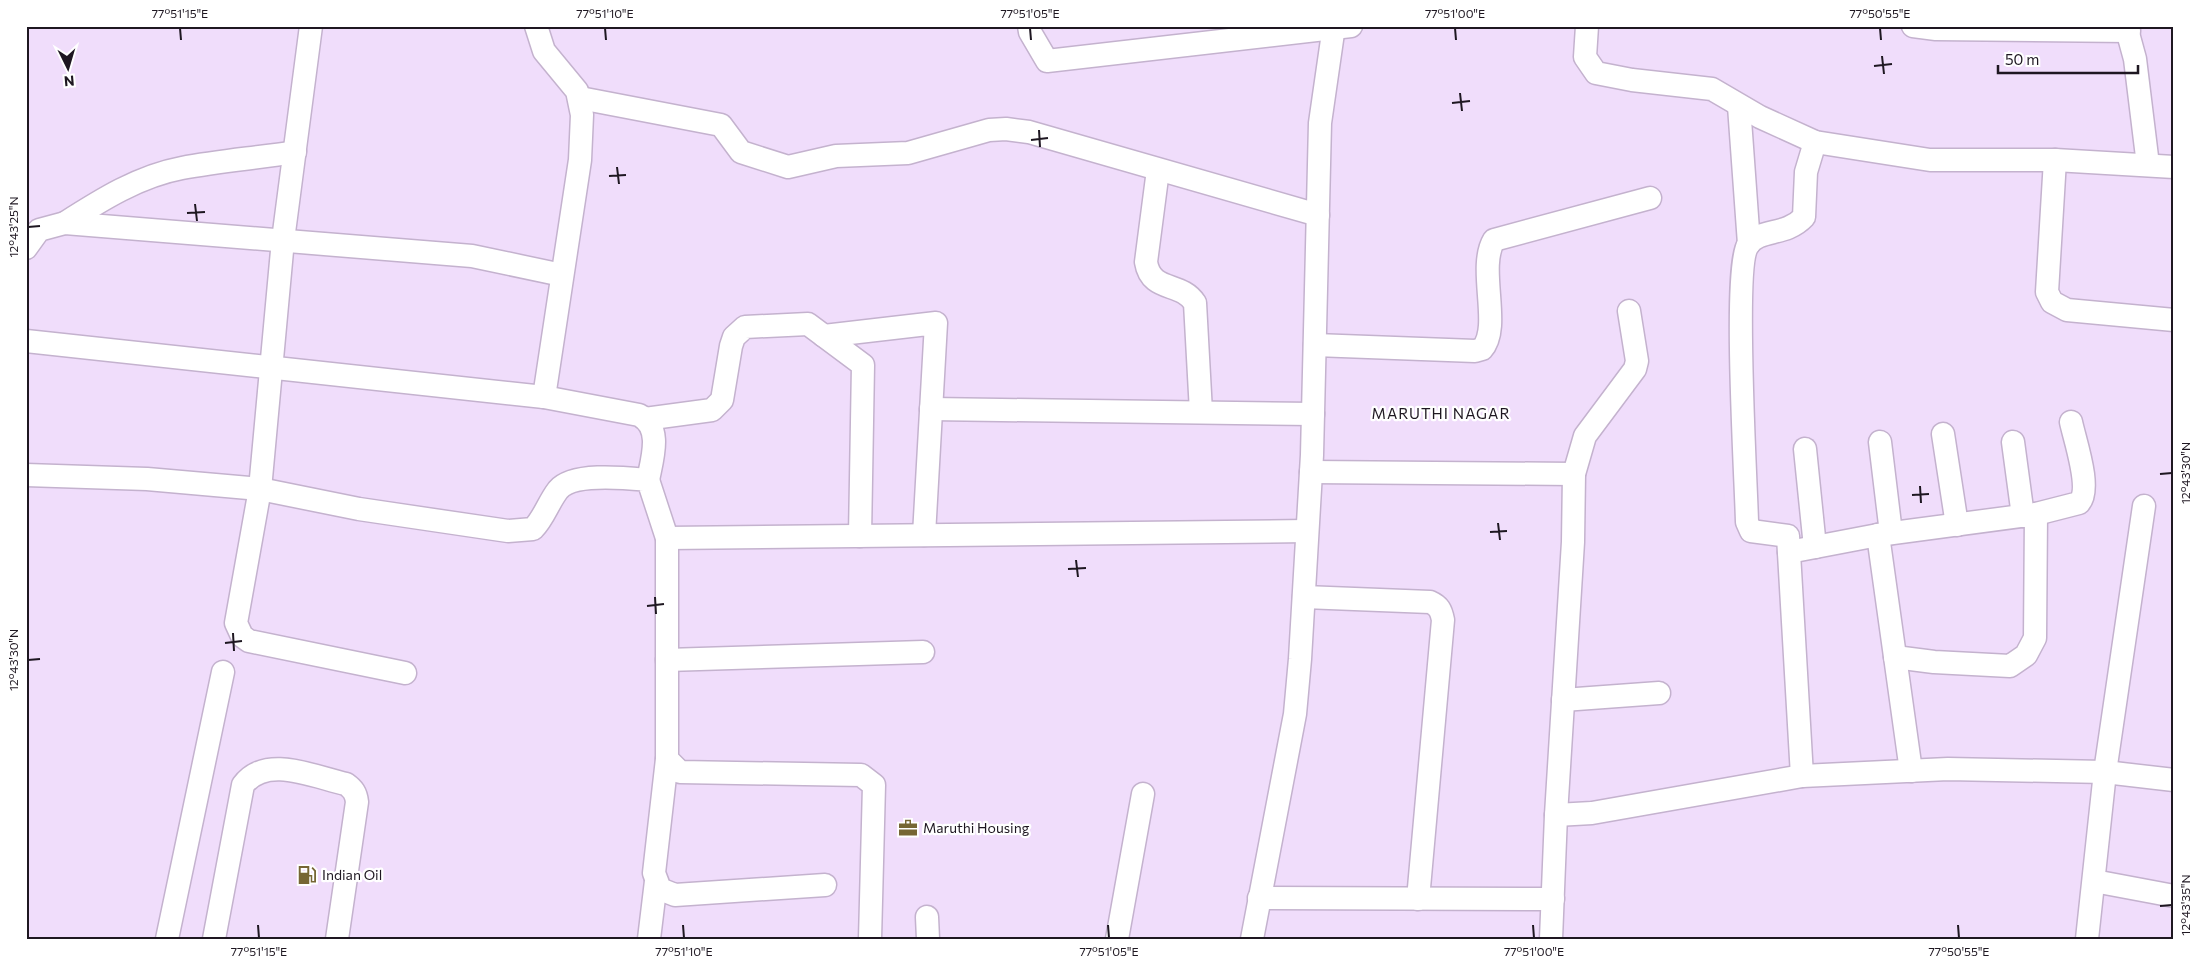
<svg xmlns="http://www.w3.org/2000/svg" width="2200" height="965" viewBox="0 0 2200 965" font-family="Commissioner,sans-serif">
	<rect width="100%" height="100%" fill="#f0ddfb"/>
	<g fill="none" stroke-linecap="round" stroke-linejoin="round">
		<g stroke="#c4b2ce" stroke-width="25">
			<g id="minor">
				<polyline points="311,26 283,240 260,489 236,623 242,636 249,641 405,673"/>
				<polyline points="536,26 544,51 577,91 582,115 580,160 544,397"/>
				<polyline points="1029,26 1030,32 1047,61 1351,26"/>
				<polyline points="1587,26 1585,57 1596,73 1632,80 1712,89 1760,117 1815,142 1930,160 2055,160 2174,167"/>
				<polyline points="1913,26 1936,29 2129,31"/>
				<polyline points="2126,26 2135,59 2148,165"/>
				<polyline points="580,98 721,125 741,152 788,167 836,156 908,153 989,130 1006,129 1029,132 1318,215"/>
				<polyline points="1739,106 1749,244"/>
				<polyline points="2055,160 2047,292 2052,302 2067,310 2174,320"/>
				<path d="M1158,170L1146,262C1151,293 1181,281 1195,303L1201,412"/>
				<path d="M65,223C101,200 139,176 182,168C219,161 257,158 295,152"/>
				<polyline points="26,248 39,230 65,223 472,256 562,275"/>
				<polyline points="824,336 936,323 924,535"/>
				<path d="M26,341L544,397L639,415C663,427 652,459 648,480"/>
				<path d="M1315,345L1475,351L1482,349C1502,327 1477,268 1494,240L1650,198"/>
				<polyline points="931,409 1313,414"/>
				<polyline points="645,419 712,410 722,400 731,346 734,337 745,327 808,324 863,365 860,536"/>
				<polyline points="1943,434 1957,525"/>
				<polyline points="1880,442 1891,533"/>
				<polyline points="2013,442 2023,516"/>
				<polyline points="1805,449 1815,547"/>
				<polyline points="1311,472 1574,474"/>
				<path d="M26,475L147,479L260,489L359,509L508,531L533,529C544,518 548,503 558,490C573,472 626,478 648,480L667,538V759L680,772L861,775L874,785L870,939"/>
				<polyline points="1878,535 1911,771"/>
				<polyline points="667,538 1307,531"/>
				<path d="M1789,552L1878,535L2036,514L2079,503C2092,489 2075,441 2071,422"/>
				<path d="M1304,597L1430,602C1439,606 1441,610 1443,620L1418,899"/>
				<polyline points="1895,657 1934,662 2010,666 2026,655 2035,638 2036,514"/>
				<polyline points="667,660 923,652"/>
				<polyline points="1563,700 1659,693"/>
				<polyline points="667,759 654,873 660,889 675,895 825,885"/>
				<path d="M1802,776L1788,536L1751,531L1747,522C1746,480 1733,267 1748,245C1760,228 1785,237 1804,217L1806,172L1815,142"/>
				<polyline points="1556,815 1592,813 1802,776 1948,769 2105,772 2174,780"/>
				<polyline points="2094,881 2174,896"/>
				<polyline points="1259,898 1553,899"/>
				<polyline points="927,917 928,939"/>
				<polyline points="167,939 223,672"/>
				<path d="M214,939L243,785C266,754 314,777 346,784C353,789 356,793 357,802L337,939"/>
				<polyline points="649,939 656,881"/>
				<polyline points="1117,939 1143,794"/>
				<polyline points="1252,939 1295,714 1300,659 1312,455 1320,123 1334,26"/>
				<polyline points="1551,939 1556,815 1573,542 1574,474 1585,436 1635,369 1637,361 1629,311"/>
				<polyline points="2087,939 2105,772 2144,506"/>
			</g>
		</g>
		<use href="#minor" stroke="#fff" stroke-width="22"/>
	</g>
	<path fill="none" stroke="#1e1721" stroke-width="2" d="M180,28L181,40M605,28L606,40M1030,28L1031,40M1455,28L1456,40M1880,28L1881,40M1882,56L1884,74M1874,66L1892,64M1460,93L1462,111M1452,103L1470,101M1039,130L1040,147M1031,140L1048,138M617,167L619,184M609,176L626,175M195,204L197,221M187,213L205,212M28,227L40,226M2160,474L2172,473M1920,486L1921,503M1912,495L1929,494M1498,523L1500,540M1490,532L1507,531M1076,560L1078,577M1068,569L1086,568M655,597L656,614M647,606L664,604M233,633L234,651M225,643L242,641M28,660L40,659M2160,906L2172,905M258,925L259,938M683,925L684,938M1108,925L1109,938M1533,925L1534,938M1958,925L1959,938"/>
	<defs>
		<g id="office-bare" transform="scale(1.5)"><path d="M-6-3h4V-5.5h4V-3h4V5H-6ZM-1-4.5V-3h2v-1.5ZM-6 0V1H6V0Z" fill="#766634" stroke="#fff" stroke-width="2.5" paint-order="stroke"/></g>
		<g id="fuel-bare" transform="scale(1.5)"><path d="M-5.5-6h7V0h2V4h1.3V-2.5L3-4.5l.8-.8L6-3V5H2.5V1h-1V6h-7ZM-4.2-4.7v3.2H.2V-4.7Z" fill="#766634" stroke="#fff" stroke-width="2.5" paint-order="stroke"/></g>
	</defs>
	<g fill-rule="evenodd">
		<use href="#office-bare" x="908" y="828"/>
		<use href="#fuel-bare" x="307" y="875"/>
	</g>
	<g text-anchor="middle" stroke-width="4.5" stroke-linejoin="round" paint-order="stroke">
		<g font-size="14" fill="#1e1721" stroke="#fff" text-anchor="start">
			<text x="923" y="833">Maruthi Housing</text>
			<text x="322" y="880">Indian Oil</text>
		</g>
		<g font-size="15" letter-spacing="1" fill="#1e1721" stroke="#fff">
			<text x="1441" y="419">MARUTHI NAGAR</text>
		</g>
	</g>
	<rect width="2200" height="965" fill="none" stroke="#ffffff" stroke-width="55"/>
	<g transform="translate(68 68) rotate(175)" stroke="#ffffff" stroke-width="4" paint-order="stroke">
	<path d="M0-4L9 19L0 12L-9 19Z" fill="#1e1721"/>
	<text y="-8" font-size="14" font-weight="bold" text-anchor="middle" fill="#1e1721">N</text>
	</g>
	<path d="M1998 65v8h140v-8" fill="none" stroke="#1e1721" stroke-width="2.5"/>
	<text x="2005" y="65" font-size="15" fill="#1e1721" stroke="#ffffff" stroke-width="4" paint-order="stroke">50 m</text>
	<rect x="28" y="28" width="2144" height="910" fill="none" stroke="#1e1721" stroke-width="2"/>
	<g font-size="12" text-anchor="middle" fill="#1e1721">
		<text x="180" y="18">77°51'15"E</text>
		<text x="605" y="18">77°51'10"E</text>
		<text x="1030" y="18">77°51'05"E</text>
		<text x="1455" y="18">77°51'00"E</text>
		<text x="1880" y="18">77°50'55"E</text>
		<text transform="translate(14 227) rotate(-90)" y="4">12°43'25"N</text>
		<text transform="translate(2186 473) rotate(-90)" y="4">12°43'30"N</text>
		<text transform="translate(14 660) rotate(-90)" y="4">12°43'30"N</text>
		<text transform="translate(2186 905) rotate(-90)" y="4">12°43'35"N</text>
		<text x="259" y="956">77°51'15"E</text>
		<text x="684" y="956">77°51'10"E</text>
		<text x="1109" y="956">77°51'05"E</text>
		<text x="1534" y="956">77°51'00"E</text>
		<text x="1959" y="956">77°50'55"E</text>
	</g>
</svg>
